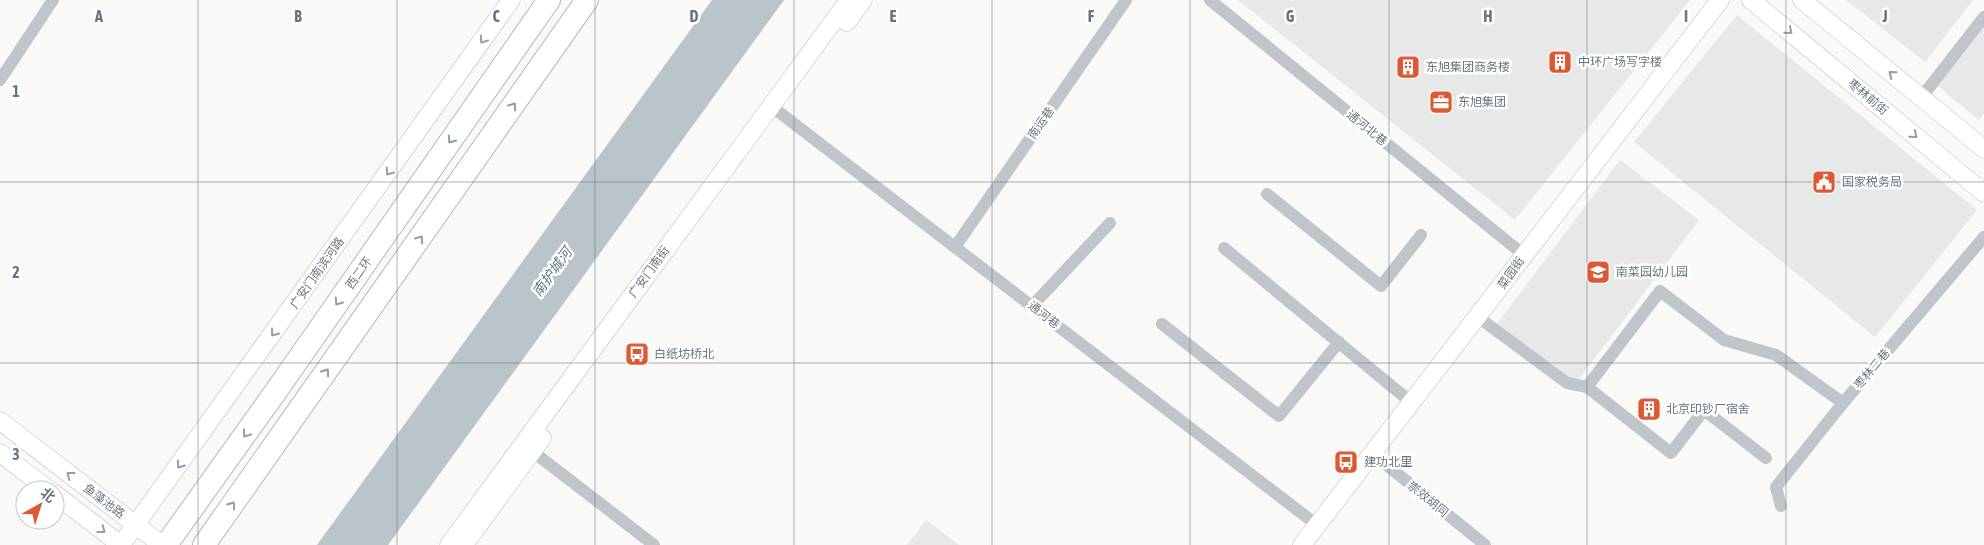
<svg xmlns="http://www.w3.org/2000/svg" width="1984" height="545" viewBox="0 0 1984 545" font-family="'Asap Condensed','Noto Sans SC',sans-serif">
	<rect width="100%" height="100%" fill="#f9f9f7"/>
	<g fill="#e7e8e8">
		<polygon points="1238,0 1690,0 1515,220"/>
		<polygon points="1846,0 1973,0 1925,62"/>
		<polygon points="1737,15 1977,210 1875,337 1634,142"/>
		<polygon points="1984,27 1984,113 1979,120 1938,86"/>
		<polygon points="1620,160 1699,220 1576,383 1497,324"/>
		<polygon points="926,520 959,545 907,545"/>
	</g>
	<polygon fill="#b9c5c9" points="712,0 784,0 388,545 317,545"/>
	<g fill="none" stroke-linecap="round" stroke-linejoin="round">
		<g stroke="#b3b9bd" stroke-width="19">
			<g id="secondary">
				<polyline points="1751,0 1984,193"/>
				<polyline points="1802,0 1984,149"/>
				<polyline points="847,22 863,0"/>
				<polyline points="0,421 162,545"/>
				<polyline points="0,453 49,490"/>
				<polyline points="55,494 121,545"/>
				<polyline points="121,545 511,0"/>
				<polyline points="449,545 849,0"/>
				<polyline points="464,545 542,438"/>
				<polyline points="1302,545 1720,0"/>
			</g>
		</g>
		<g stroke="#b4b8bc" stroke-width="24">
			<g id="highway">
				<polyline points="166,545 274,394 549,0"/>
				<polyline points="204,545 587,0"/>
			</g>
		</g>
		<g stroke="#c0c5c9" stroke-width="12">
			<polyline points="1210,0 1524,255"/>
			<polyline points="0,80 53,0"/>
			<polyline points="1921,98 1984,17"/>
			<polyline points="771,106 1317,525"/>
			<polyline points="1267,194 1381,286 1421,235"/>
			<polyline points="955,247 1126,0"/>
			<polyline points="1224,248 1412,403"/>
			<polyline points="1032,306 1110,223"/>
			<polyline points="1478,317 1567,383 1587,387"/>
			<polyline points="1162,324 1279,416 1339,342"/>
			<polyline points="527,447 654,545"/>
			<polyline points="1372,453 1485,545"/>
			<polyline points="1766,458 1704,410 1671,453 1587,387 1660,291 1724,340 1776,355 1843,403"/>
			<polyline points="1781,506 1776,487 1843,403 1984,237"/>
		</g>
		<use href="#secondary" stroke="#fff" stroke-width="18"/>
		<use href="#highway" stroke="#fff" stroke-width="22"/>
	</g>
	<defs><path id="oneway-chevron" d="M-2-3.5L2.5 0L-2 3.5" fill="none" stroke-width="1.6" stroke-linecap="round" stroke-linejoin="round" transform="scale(1.25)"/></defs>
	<g stroke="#949fa7">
		<use href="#oneway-chevron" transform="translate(1789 31) rotate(40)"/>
		<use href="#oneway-chevron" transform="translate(483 40) rotate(125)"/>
		<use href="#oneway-chevron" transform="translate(1892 74) rotate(-141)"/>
		<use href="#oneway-chevron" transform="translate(513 106) rotate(-55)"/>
		<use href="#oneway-chevron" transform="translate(1914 135) rotate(40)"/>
		<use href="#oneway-chevron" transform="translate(451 140) rotate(125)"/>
		<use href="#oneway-chevron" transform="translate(389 172) rotate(125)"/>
		<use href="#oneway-chevron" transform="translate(420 239) rotate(-55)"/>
		<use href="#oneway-chevron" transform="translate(338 302) rotate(125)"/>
		<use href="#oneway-chevron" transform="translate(274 333) rotate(126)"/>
		<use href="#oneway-chevron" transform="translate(326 372) rotate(-55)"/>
		<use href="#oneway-chevron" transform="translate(246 434) rotate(126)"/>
		<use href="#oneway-chevron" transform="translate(180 465) rotate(126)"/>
		<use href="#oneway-chevron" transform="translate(70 475) rotate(-143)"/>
		<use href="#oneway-chevron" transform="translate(232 505) rotate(-55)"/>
		<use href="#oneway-chevron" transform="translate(102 530) rotate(37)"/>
	</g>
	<path fill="none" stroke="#667681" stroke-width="1" stroke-opacity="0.55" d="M198,0V545M397,0V545M595,0V545M794,0V545M992,0V545M1190,0V545M1389,0V545M1587,0V545M1786,0V545M0,182H1984M0,363H1984"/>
	<defs>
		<g id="building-square" transform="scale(1.25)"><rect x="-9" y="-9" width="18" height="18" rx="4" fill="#dd5934" stroke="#fff"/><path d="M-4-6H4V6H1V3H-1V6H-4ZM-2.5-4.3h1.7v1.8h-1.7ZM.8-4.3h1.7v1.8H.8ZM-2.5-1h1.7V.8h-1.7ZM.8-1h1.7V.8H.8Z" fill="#fff"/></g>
		<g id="office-square" transform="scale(1.25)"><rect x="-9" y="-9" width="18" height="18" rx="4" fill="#dd5934" stroke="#fff"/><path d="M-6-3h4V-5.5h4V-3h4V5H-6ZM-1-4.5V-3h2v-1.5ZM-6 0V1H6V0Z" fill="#fff"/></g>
		<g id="civic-square" transform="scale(1.25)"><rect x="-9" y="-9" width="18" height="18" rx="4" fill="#dd5934" stroke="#fff"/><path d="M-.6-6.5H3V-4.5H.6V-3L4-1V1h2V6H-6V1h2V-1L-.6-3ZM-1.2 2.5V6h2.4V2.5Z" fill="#fff"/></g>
		<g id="school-square" transform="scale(1.25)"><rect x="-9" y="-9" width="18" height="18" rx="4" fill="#dd5934" stroke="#fff"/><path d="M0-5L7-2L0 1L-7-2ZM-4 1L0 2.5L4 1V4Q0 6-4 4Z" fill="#fff"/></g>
		<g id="bus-square" transform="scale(1.25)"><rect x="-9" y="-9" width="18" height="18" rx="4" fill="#dd5934" stroke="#fff"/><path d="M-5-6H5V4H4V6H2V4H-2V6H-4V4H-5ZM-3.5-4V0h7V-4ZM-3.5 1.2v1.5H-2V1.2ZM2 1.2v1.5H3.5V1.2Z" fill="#fff"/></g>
	</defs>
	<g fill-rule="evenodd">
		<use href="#building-square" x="1560" y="62"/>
		<use href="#building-square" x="1408" y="67"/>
		<use href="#office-square" x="1441" y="102"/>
		<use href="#civic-square" x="1824" y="182"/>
		<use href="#school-square" x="1598" y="272"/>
		<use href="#bus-square" x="637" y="354"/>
		<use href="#building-square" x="1649" y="409"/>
		<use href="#bus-square" x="1346" y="462"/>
	</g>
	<g text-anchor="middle" stroke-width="5" stroke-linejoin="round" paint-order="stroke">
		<g font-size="12" fill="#667681" stroke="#fff" text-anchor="start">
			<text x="1578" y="66">中环广场写字楼</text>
			<text x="1426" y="71">东旭集团商务楼</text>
			<text x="1458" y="106">东旭集团</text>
			<text x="1842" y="186">国家税务局</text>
			<text x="1616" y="276">南菜园幼儿园</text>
			<text x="654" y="358">白纸坊桥北</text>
			<text x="1666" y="413">北京印钞厂宿舍</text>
			<text x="1364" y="466">建功北里</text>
		</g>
		<g font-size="12" fill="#667681" stroke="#fff">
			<text transform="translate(1868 97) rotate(40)" y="4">枣林前街</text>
			<text transform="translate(1041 123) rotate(-55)" y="4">南运巷</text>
			<text transform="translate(1367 128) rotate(39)" y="4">通河北巷</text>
			<text transform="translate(649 272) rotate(-54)" y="4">广安门南街</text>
			<text transform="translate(317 273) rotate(-55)" y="4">广安门南滨河路</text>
			<text transform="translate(359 273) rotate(-55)" y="4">西二环</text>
			<text transform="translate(1511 273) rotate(-54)" y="4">菜园街</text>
			<text transform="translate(1044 315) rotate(38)" y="4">通河巷</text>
			<text transform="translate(1872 369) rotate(-50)" y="4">枣林二巷</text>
			<text transform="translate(1428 499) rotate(39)" y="4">崇效胡同</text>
			<text transform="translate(104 501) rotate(37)" y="4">鱼藻池路</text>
		</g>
		<g font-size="14" font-style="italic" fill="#60747b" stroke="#fff">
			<text transform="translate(552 272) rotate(-54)" y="5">南护城河</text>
		</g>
	</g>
	<g font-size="16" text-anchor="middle" font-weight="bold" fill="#667681" stroke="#fff" stroke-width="5" stroke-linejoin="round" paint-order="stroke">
		<text x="99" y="22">A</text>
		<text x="298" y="22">B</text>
		<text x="496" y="22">C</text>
		<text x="694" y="22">D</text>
		<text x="893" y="22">E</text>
		<text x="1091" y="22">F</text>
		<text x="1290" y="22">G</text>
		<text x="1488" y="22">H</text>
		<text x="1686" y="22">I</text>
		<text x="1885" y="22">J</text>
		<text x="16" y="97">1</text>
		<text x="16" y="278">2</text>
		<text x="16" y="460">3</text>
	</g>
	<g transform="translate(40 505) rotate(39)"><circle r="24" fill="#ffffff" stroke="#c2c8cd"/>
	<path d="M0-4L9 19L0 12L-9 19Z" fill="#dd5934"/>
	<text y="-8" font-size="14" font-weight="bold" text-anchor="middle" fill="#667681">北</text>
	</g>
</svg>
